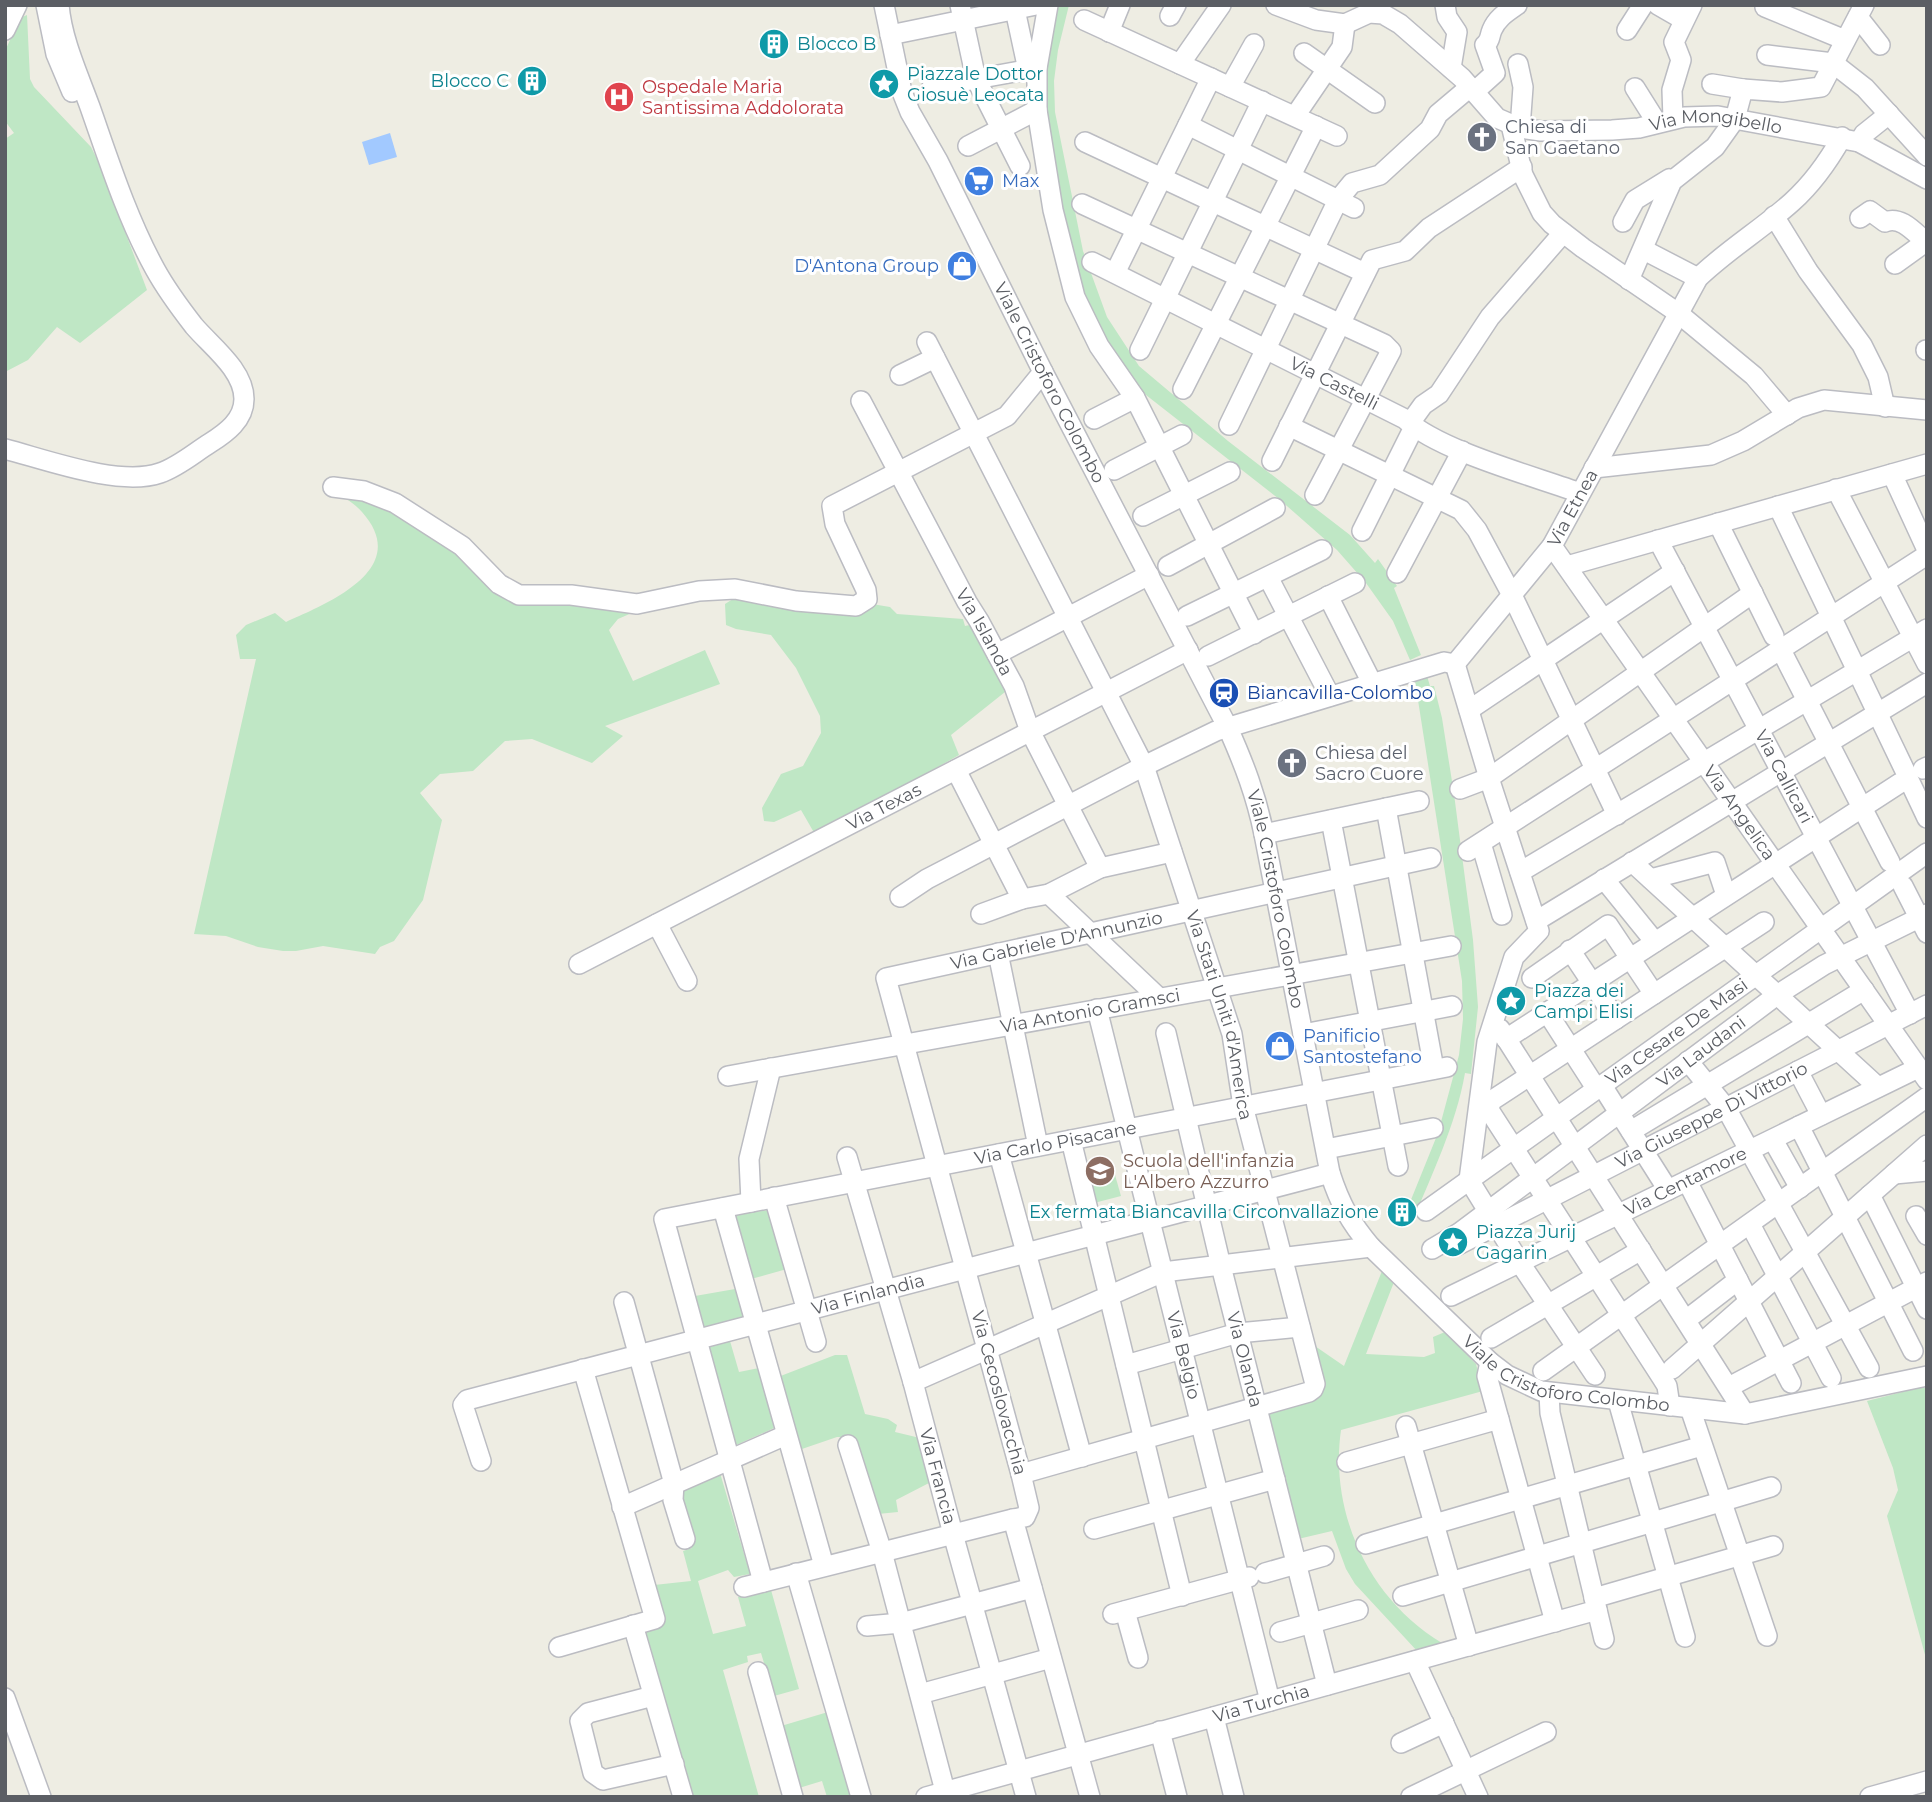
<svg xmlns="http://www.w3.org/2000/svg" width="1932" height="1802" viewBox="0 0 1932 1802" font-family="Montserrat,sans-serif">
	<rect width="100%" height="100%" fill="#eeede3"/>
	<g fill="#bfe7c5">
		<polygon points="1055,5 1069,5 1058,50 1054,81 1055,112 1083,251 1107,317 1139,366 1228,441 1350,535 1375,563 1378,559 1397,586 1394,588 1421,655 1410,660 1393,621 1366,583 1337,550 1279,499 1146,395 1105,346 1073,269 1044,115 1045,49"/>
		<polygon points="27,15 30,79 34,87 91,147 100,165 147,290 80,343 57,327 28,360 5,372 5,139 14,133 5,121 5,51 20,18"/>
		<path d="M361,494L453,546L491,587L657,602L618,619L609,630L633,681L705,650L720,684L605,726L623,736L592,763L532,739L505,741L473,771L440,774L420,793L442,820L423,900L394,941L380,947L375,954L323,946L296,951H283L258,947L226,936L194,934L256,659H240L236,635L246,625L275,613L286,622C328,603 413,569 362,512C356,505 348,500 341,495Z"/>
		<polygon points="736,597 872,604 890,607 897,614 963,619 965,626 974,624 1010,688 951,735 959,755 816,836 801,810 774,822 764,821 762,808 781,774 803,766 821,733 820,716 796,668 771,635 736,629 726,625 725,604"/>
		<path d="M1427,676L1430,686H1434L1442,718L1454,794L1473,940L1478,1007L1471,1074L1465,1073C1456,1125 1431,1176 1411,1225L1402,1222L1438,1133L1459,1055L1463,1019L1462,981L1415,681Z"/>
		<polygon points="1115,1175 1121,1196 1094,1203 1088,1181"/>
		<polygon points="769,1210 787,1269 751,1279 732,1215"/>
		<path d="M1382,1271L1394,1282L1366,1354L1424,1357L1435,1353L1433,1337L1445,1332L1476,1364L1483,1391L1341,1430C1329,1514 1370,1600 1442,1643L1418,1652L1355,1584L1346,1569L1332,1531L1298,1539L1266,1411L1313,1399L1312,1344L1344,1366Z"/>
		<polygon points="735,1289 744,1319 704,1328 695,1296"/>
		<polygon points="730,1341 739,1372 759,1368 774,1428 734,1446 707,1348"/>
		<polygon points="835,1355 847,1355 865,1414 888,1419 897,1425 895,1432 920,1438 929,1483 896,1500 898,1512 878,1514 852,1437 837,1437 799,1450 778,1377"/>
		<polygon points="1922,1387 1927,1389 1927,1662 1887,1516 1898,1490 1893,1468 1867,1401"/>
		<polygon points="720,1473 750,1574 734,1577 728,1570 698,1581 713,1634 746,1626 738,1597 771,1590 799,1689 774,1696 761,1653 747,1656 748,1662 723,1670 759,1797 689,1797 644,1630 654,1585 691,1581 683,1551 692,1548 678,1500 682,1488"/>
		<polygon points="828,1712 853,1797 827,1797 822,1781 799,1788 781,1726"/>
	</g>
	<polygon fill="#a2c9ff" points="390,133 397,157 369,165 362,142"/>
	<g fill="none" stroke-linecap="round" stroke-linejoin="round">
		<g stroke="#bbbcc2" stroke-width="22">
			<g id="minor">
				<polyline points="46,5 56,54 72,92"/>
				<path id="s1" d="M884,5L902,92L910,112L938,161L1043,372L1228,728C1244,764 1256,795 1264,834L1330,1173C1340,1204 1350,1222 1371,1247L1490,1362L1507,1375L1541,1391L1745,1414L1927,1376"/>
				<polyline points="960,5 976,79 1020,166"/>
				<polyline points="1014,5 1028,70"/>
				<polyline points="1048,5 1037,68 1037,110 1053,210 1075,297 1099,346 1135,398 1254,634"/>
				<path id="s2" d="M1276,5L1316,20L1345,24L1369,13L1383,14L1400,24L1462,78L1497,118L1520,128L1541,131L1612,130L1639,128L1684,117L1718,116L1859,142L1927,179"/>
				<polyline points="1445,5 1447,17 1457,32 1451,68"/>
				<polyline points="1658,5 1684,20"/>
				<polyline points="1765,7 1845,40"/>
				<polyline points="1170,16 1176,5"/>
				<polyline points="1858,17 1880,45"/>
				<polyline points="1084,20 1337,136"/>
				<polyline points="5,30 17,5"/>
				<polyline points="1627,30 1643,5"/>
				<polyline points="1109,32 1120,5"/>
				<polyline points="890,35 1036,5"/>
				<polyline points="1304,53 1375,103"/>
				<polyline points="1767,55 1833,63 1865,88 1927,156"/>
				<polyline points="1180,64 1221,5"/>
				<polyline points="1518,64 1523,87 1520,128"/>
				<polyline points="1712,84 1743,89"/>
				<polyline points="932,87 1037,68"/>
				<polyline points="1230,87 1254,44"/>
				<polyline points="1635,88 1657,123"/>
				<path d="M1474,92L1495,73L1485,45C1491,40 1489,37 1492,30C1497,18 1507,12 1517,5"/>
				<polyline points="1295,116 1342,47 1345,24"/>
				<polyline points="1673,119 1672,90 1681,60 1674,42 1692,5"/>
				<polyline points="1188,125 1354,208"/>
				<polyline points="1511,125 1523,175 1542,213 1552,224 1583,248 1678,313 1754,376 1787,415"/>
				<polyline points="1085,142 1365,273"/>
				<polyline points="1859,142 1864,134 1889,114"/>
				<polyline points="968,146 1037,110"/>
				<polyline points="1082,204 1384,344 1391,351 1315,495"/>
				<polyline points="1774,216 1808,271 1862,345 1878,377 1885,407"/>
				<path d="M1860,218L1870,211L1885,222C1901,215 1915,233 1927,243"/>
				<polyline points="1623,222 1635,200 1669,179 1672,181"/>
				<polyline points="1644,250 1698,278"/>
				<path id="s3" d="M1092,262L1405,419C1439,451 1534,476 1580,493"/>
				<polyline points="1895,264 1927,241"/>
				<polyline points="1115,273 1211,78"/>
				<polyline points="1629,280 1672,181 1715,147 1735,119 1743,89 1782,92 1821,87 1864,5"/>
				<path id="s4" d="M927,342L1144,766L1232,1034L1243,1106L1315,1384L1313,1389L1309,1392L1021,1474"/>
				<polyline points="1140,350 1262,101"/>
				<polyline points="1926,350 1927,350"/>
				<polyline points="900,375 935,358"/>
				<polyline points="1183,389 1316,126"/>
				<path id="s5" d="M861,401L967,602L979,621L1014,686L1030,731L1100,868"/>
				<polyline points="1094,419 1135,398"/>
				<polyline points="1410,423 1423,405 1439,394 1490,317 1563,233"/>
				<polyline points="1229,425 1338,200 1352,183 1380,175 1430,129 1438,114 1470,87"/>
				<polyline points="1289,426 1461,510 1477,530 1512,595 1617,815"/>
				<path d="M5,449C47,460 120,487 160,473C178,467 194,453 210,443C226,433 244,420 244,399C244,370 211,346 194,326C180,308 166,289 155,269C127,218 109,161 90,107C78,74 62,40 59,5"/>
				<polyline points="1272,461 1372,260 1405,251 1429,228 1522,167"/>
				<polyline points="1594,468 1711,455 1743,441 1798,408 1824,400 1927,410"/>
				<polyline points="1114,470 1182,435"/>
				<polyline points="1892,474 1927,550"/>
				<polyline points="333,487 364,491 395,503 462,546 499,584 519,595 571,595 637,604 699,591 735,589 796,601 856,606 867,599 866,590 835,524 832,506 1007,416 1043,372"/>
				<polyline points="1836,489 1927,664"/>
				<polyline points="1778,506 1907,775"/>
				<polyline points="1143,516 1230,472"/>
				<polyline points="1718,523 1774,636"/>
				<polyline points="1362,531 1414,427"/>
				<path id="s6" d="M1658,540L1910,1014"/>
				<path id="s7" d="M1552,546L1927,1080"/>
				<polyline points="1168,566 1275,508"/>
				<polyline points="1567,566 1927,464"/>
				<polyline points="1397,573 1462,451"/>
				<polyline points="1268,577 1330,696"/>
				<polyline points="1328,596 1372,683"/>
				<polyline points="1187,616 1322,550"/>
				<polyline points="1781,650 1890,862"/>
				<polyline points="997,654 1149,575"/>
				<polyline points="1208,656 1355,583"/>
				<polyline points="1455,664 1489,778 1539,931 1514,957 1487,1042 1469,1180 1520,1263 1595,1375"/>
				<path id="s8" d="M1455,664L1552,546L1698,278C1727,250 1762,229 1792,202C1812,184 1829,160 1842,137"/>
				<polyline points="1469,710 1675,571"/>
				<polyline points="1682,713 1927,555"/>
				<polyline points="1923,769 1927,767"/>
				<polyline points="956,770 1022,899"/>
				<polyline points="1909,780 1927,818"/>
				<polyline points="1460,789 1489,778 1753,593"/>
				<polyline points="1386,808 1434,1069"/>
				<polyline points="1331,820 1398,1166"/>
				<polyline points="1264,834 1419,801"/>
				<polyline points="1481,843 1502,915"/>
				<polyline points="1468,851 1673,719"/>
				<polyline points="1632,862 1878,1087"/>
				<polyline points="1520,872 1927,629"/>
				<polyline points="1604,879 1655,942"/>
				<polyline points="1651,879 1715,862 1726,895"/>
				<polyline points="1903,886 1927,933"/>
				<polyline points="1049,894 1159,998"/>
				<polyline points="900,897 927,879 1144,766 1216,731 1444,662 1455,664"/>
				<polyline points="981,914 1022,899 1049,894 1100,868 1172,852"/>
				<polyline points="1536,921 1927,683"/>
				<polyline points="657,924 687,981"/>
				<polyline points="1570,950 1616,1019"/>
				<polyline points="998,953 1038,1146"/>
				<path id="s9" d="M579,964L1188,650"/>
				<polyline points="1532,978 1608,925 1654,994"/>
				<path id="s10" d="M1097,1009L1270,1701"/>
				<polyline points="1547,1012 1594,1085 1606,1092 1668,1190"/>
				<polyline points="1500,1029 1745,1414"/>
				<path id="s11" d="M1166,1033L1221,1266L1327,1685"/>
				<polyline points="1303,1034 1452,1006"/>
				<polyline points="1506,1039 1900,783"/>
				<polyline points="1688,1061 1726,1108 1869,1368"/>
				<polyline points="1798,1071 1821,1115"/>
				<path id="s12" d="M728,1076L1451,946"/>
				<polyline points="1799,1126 1913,1351"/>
				<polyline points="1631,1131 1864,990"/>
				<polyline points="1071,1140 1182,1596"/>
				<polyline points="1773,1140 1800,1188"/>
				<polyline points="1326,1149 1433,1128"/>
				<polyline points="999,1154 1082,1457"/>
				<path id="s13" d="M847,1157L913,1382L953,1534L1026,1797"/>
				<polyline points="1894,1174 1927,1171"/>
				<polyline points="1687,1181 1791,1383"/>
				<polyline points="1870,1195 1927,1309"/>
				<polyline points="774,1197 816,1342"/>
				<polyline points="751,1202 749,1159 771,1068"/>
				<polyline points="723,1208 824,1566"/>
				<path id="s14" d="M1426,1211L1927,853"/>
				<polyline points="1916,1216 1927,1235"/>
				<polyline points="1750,1224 1831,1378"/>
				<path id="s15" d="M1456,1246L1927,1005"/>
				<path id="s16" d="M1432,1249L1459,1233L1777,995L1824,965L1927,914"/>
				<path id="s17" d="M1451,1296L1918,1068"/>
				<polyline points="624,1302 674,1484 673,1500 685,1539"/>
				<polyline points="1686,1320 1738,1280"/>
				<polyline points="1491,1338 1641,1250"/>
				<polyline points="1490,1362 1487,1376 1555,1622"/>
				<polyline points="1126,1365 1238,1333 1300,1327"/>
				<polyline points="1672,1369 1927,1145"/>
				<polyline points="1543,1371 1927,1097"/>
				<polyline points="913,1382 1163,1272 1371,1247"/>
				<polyline points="1729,1387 1927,1282"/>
				<polyline points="1549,1393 1550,1413 1604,1639"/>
				<polyline points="1618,1401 1685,1637"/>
				<polyline points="1670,1406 1667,1386 1662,1378 1489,1110 1491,1101 1764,922"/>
				<polyline points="1690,1408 1767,1636"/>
				<polyline points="1406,1426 1469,1646"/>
				<polyline points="848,1445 882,1552 945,1791"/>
				<path id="s18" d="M481,1461L463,1405L467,1400L1330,1173"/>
				<polyline points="1347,1462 1499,1419"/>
				<polyline points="622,1507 786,1435"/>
				<polyline points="1094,1529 1275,1479"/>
				<polyline points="1366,1544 1702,1446"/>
				<polyline points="796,1573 861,1797"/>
				<polyline points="1265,1573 1324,1556"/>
				<path id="s19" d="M763,1582L664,1219L1447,1067"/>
				<polyline points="744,1587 1013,1519"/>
				<polyline points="1403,1596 1771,1487"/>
				<polyline points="1594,1598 1773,1546"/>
				<polyline points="1125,1611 1138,1658"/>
				<polyline points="1113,1614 1249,1577"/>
				<polyline points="633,1625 683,1797"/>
				<polyline points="867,1626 901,1623 1032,1588"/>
				<polyline points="1280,1632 1358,1610"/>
				<polyline points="559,1647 655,1619 583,1369"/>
				<polyline points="1415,1661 1478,1797"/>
				<polyline points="758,1672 793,1797"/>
				<polyline points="920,1694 1051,1658"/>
				<polyline points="653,1696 588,1713 580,1721 593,1773 603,1780 674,1764"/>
				<polyline points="5,1698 41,1797"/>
				<polyline points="1214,1717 1234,1797"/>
				<polyline points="1160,1731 1177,1797"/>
				<polyline points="1401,1743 1444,1723"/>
				<path id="s20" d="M926,1797L1597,1610"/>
				<path id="s21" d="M1090,1797L1013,1519L1025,1517L1029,1508L1021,1474L886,978L1431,858"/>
				<polyline points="1411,1797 1546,1732"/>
				<polyline points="1870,1797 1927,1781"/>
			</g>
		</g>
		<use href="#minor" stroke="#fff" stroke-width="19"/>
	</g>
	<defs>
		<g id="building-disc" transform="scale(1.575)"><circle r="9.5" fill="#0f9aa8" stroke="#fff"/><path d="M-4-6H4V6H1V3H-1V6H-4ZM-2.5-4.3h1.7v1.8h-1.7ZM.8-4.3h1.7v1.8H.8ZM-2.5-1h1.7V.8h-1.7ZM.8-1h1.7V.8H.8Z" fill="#fff"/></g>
		<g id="sight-disc" transform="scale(1.575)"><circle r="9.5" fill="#0f9aa8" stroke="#fff"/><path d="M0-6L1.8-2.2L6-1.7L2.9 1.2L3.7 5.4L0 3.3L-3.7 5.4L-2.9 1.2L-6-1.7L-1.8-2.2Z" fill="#fff"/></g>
		<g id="hospital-disc" transform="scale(1.575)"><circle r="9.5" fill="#e0444e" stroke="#fff"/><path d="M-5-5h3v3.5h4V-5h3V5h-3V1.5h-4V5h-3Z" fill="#fff"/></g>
		<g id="church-disc" transform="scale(1.575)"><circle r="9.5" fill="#6b7280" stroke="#fff"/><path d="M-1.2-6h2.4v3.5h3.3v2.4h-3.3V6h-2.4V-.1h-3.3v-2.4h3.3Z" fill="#fff"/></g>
		<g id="supermarket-disc" transform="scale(1.575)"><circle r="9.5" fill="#3f7fe0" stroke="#fff"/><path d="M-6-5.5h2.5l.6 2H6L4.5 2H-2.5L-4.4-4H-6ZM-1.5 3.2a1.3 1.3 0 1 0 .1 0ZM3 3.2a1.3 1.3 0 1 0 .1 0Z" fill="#fff"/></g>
		<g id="shop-disc" transform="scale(1.575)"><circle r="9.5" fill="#3f7fe0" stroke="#fff"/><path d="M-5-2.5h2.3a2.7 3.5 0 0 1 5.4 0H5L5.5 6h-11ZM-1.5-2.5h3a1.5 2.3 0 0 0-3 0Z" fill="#fff"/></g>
		<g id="station-disc" transform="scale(1.575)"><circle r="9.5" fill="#1a4fb4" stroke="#fff"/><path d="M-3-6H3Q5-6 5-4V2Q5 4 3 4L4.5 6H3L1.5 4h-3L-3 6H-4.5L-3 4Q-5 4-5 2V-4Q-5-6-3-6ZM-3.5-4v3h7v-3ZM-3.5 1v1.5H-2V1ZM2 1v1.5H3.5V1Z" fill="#fff"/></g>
		<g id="school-disc" transform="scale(1.575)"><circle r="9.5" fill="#8d6e63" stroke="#fff"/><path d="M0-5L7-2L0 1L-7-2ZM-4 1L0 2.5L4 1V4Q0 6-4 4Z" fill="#fff"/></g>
	</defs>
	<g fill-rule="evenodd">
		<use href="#building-disc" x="774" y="44"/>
		<use href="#building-disc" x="532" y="81"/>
		<use href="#sight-disc" x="884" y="84"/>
		<use href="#hospital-disc" x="619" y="97"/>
		<use href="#church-disc" x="1482" y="137"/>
		<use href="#supermarket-disc" x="979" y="181"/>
		<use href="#shop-disc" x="962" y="266"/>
		<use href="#station-disc" x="1224" y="693"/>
		<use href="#church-disc" x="1292" y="763"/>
		<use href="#sight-disc" x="1511" y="1001"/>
		<use href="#shop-disc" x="1280" y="1046"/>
		<use href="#school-disc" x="1100" y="1171"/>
		<use href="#building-disc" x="1402" y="1212"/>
		<use href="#sight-disc" x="1453" y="1242"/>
	</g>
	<g text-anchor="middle" stroke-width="6" stroke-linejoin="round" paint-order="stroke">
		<g font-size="18" fill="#0d838f" stroke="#fff" text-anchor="start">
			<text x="797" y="50">Blocco B</text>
			<text x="907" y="80">Piazzale Dottor<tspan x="907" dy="21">Giosuè Leocata</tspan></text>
			<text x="509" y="87" text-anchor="end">Blocco C</text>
			<text x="1534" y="997">Piazza dei<tspan x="1534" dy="21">Campi Elisi</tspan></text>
			<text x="1379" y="1218" text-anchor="end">Ex fermata Biancavilla Circonvallazione</text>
			<text x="1476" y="1238">Piazza Jurij<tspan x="1476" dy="21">Gagarin</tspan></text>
		</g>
		<g font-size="18" fill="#be3a42" stroke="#fff" text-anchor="start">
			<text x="642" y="93">Ospedale Maria<tspan x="642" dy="21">Santissima Addolorata</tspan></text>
		</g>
		<g font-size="18" fill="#5b616d" stroke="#fff" text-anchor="start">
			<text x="1505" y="133">Chiesa di<tspan x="1505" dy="21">San Gaetano</tspan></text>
			<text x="1315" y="759">Chiesa del<tspan x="1315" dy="21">Sacro Cuore</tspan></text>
		</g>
		<g font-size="18" fill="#5b5e64" stroke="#fff">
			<text dy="6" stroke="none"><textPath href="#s2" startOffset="490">Via Mongibello</textPath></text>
			<text dy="6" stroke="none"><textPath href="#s1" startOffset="415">Viale Cristoforo Colombo</textPath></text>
			<text dy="6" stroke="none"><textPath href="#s3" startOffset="271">Via Castelli</textPath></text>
			<text dy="6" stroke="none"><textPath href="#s8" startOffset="196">Via Etnea</textPath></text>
			<text dy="6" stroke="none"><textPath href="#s5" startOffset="262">Via Islanda</textPath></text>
			<text dy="6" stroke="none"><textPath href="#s6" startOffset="268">Via Callicari</textPath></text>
			<text dy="6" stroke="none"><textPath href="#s9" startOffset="343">Via Texas</textPath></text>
			<text dy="6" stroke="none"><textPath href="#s7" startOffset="326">Via Angelica</textPath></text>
			<text dy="6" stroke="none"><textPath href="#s1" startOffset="982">Viale Cristoforo Colombo</textPath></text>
			<text dy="6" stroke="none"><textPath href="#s21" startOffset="1034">Via Gabriele D'Annunzio</textPath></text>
			<text dy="6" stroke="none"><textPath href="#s12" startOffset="368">Via Antonio Gramsci</textPath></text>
			<text dy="6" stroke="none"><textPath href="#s4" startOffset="737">Via Stati Uniti d'America</textPath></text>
			<text dy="6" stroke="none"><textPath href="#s14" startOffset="308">Via Cesare De Masi</textPath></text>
			<text dy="6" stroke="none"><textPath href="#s16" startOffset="334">Via Laudani</textPath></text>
			<text dy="6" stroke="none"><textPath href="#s15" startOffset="287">Via Giuseppe Di Vittorio</textPath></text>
			<text dy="6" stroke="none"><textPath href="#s19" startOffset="775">Via Carlo Pisacane</textPath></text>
			<text dy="6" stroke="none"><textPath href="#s17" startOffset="261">Via Centamore</textPath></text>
			<text dy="6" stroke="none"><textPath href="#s18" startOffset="480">Via Finlandia</textPath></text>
			<text dy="6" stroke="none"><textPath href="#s10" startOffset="357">Via Belgio</textPath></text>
			<text dy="6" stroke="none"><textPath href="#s11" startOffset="336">Via Olanda</textPath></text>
			<text dy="6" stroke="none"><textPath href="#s1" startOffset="1589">Viale Cristoforo Colombo</textPath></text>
			<text transform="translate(999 1393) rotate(75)" y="6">Via Cecoslovacchia</text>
			<text dy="6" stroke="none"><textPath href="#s13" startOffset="332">Via Francia</textPath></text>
			<text dy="6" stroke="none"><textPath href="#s20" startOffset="348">Via Turchia</textPath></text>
		</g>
		<g font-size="18" fill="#366cbe" stroke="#fff" text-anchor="start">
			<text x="1002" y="187">Max</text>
			<text x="939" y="272" text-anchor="end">D'Antona Group</text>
			<text x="1303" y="1042">Panificio<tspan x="1303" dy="21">Santostefano</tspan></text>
		</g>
		<g font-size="18" fill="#164399" stroke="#fff" text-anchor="start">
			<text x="1247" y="699">Biancavilla-Colombo</text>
		</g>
		<g font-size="18" fill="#785e54" stroke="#fff" text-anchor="start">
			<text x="1123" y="1167">Scuola dell'infanzia<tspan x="1123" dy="21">L'Albero Azzurro</tspan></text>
		</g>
	</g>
	<rect width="1932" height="1802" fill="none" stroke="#5b5e64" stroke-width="14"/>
</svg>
